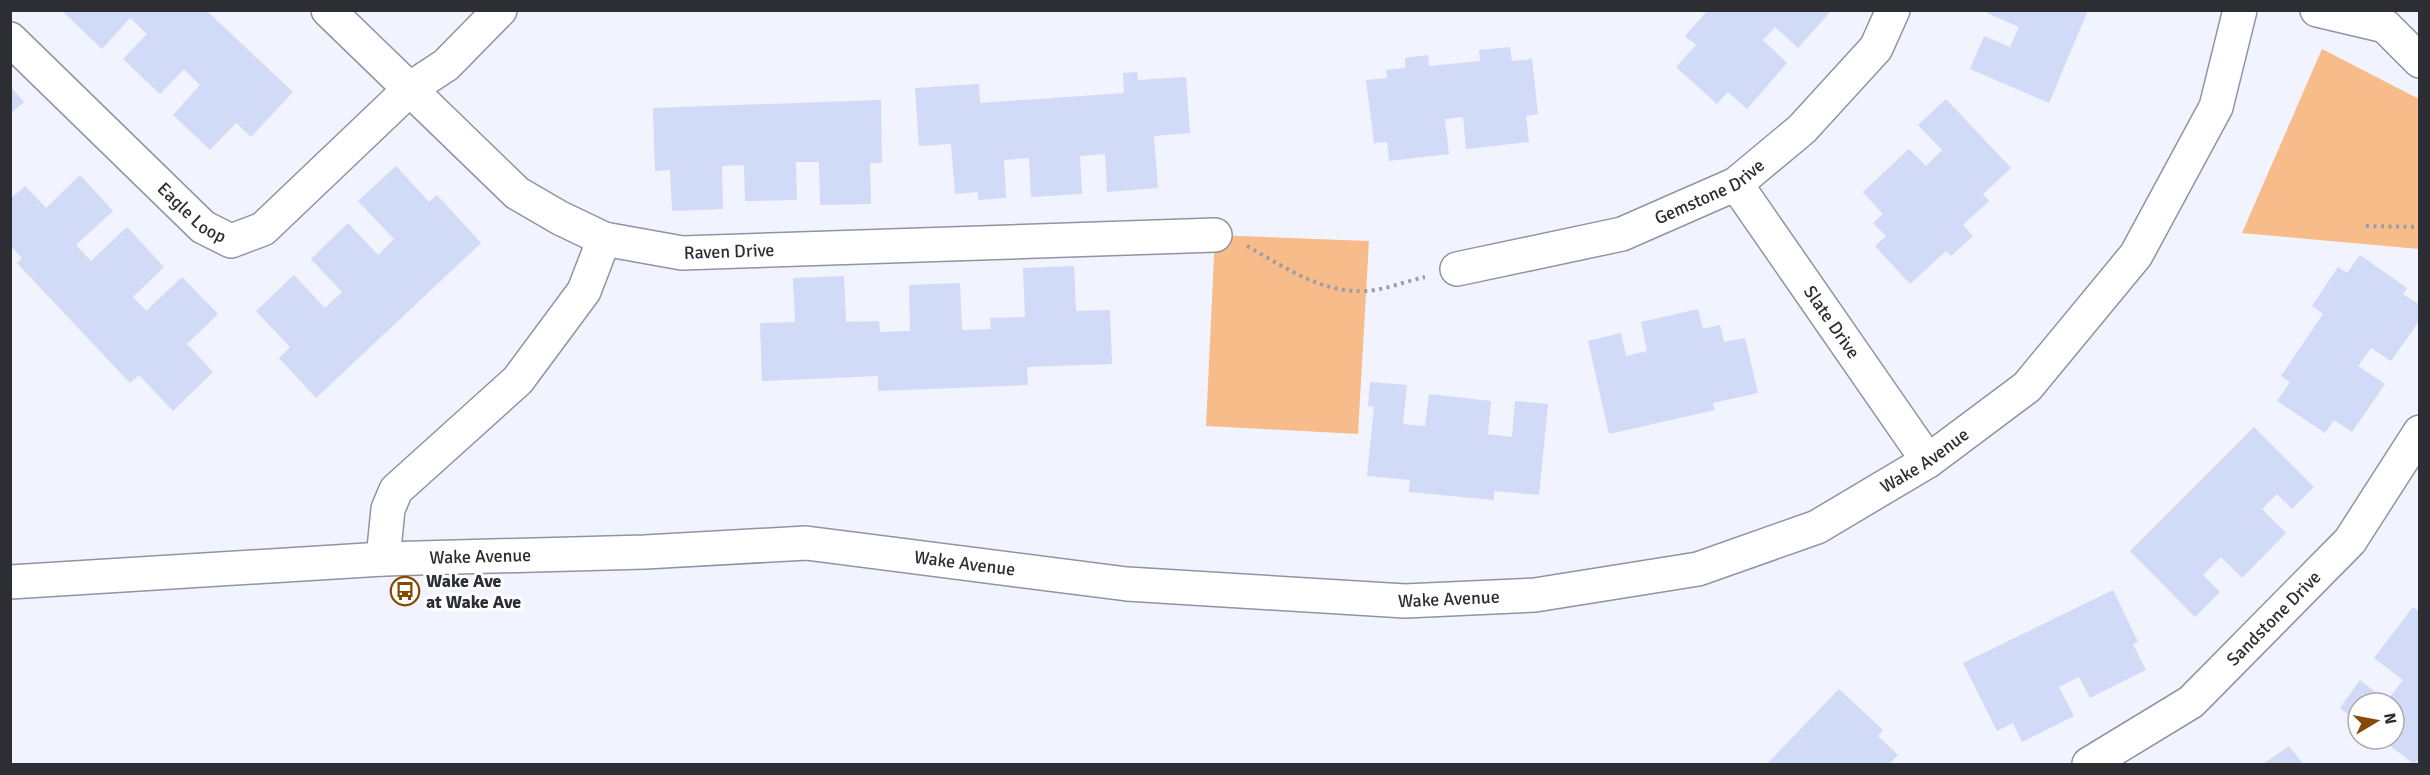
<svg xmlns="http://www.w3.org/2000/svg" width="2430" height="775" viewBox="0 0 2430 775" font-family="Signika,sans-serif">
	<rect width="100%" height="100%" fill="#f1f4fe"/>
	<g fill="#f8bb8a">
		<polygon points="2322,49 2419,99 2419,249 2242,233"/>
		<polygon points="1215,235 1369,241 1358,434 1206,426"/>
	</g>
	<g fill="#d1daf6">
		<polygon points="61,10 206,10 293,92 251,137 236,123 210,150 173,115 200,85 184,69 160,94 123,59 147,34 130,18 102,49"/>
		<polygon points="1708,10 1832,10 1798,48 1775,27 1763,40 1787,63 1747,109 1728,92 1717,104 1676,67 1696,45 1685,36"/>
		<polygon points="1988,10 2088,10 2049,103 1970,69 1984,36 2010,47 2019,27 1987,13"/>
		<polygon points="1510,47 1512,61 1532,59 1538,114 1526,116 1529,142 1466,149 1463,117 1445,119 1449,154 1389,161 1387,142 1374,143 1366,80 1387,78 1386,70 1405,68 1405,58 1428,55 1429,66 1480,61 1479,50"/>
		<polygon points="1137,72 1138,80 1186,77 1190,133 1154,136 1158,188 1107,192 1105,154 1080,156 1082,194 1031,197 1029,158 1004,160 1006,198 978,200 978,192 955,194 951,144 919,146 915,88 979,84 980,103 1124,93 1123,73"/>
		<polygon points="10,86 24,102 10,114"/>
		<polygon points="1946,99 2011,168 1983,194 1989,201 1963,225 1973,236 1951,256 1946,251 1910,284 1875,246 1886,236 1873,223 1883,214 1863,192 1909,149 1926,166 1942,150 1918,125"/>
		<polygon points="881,100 882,163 870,163 871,204 820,205 819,162 796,162 797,200 745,201 744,165 722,166 723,209 672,211 670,170 655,171 653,108"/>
		<polygon points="396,166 429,202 437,195 481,243 316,398 279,358 290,347 256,311 294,275 325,308 342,292 311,259 348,223 378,255 394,239 358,201"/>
		<polygon points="80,175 113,211 76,245 91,261 127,227 164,267 133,297 146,311 182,277 218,314 187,344 213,372 173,411 139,375 130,383 17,263 22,258 10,245 10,199 25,186 46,208"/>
		<polygon points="2360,255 2407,288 2403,294 2420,305 2420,320 2391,361 2371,348 2358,366 2385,384 2352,432 2334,420 2325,433 2277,401 2290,382 2281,376 2323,314 2312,306 2338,267 2347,273"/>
		<polygon points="1074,266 1076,311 1110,310 1112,364 1027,367 1028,385 878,391 878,376 762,381 760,323 795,322 793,278 844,276 846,322 879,321 880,332 910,331 909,285 960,283 962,330 991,329 990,318 1025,317 1023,268"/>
		<polygon points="1698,309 1703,329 1720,325 1724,342 1745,338 1758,393 1713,403 1715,410 1609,434 1588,341 1621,333 1626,356 1647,351 1641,322"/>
		<polygon points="1370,382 1407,385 1403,424 1425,426 1429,394 1491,401 1488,434 1512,437 1515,401 1548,404 1539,495 1494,491 1494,500 1409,492 1410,480 1367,476 1374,407 1368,406"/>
		<polygon points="2254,427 2314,487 2292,509 2277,494 2262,509 2286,533 2242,578 2221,557 2203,575 2220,592 2195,617 2130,551"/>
		<polygon points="2113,590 2138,642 2133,644 2146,670 2090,698 2079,677 2059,687 2074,716 2022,742 2013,723 1997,731 1963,663"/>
		<polygon points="2413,607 2420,612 2420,758 2414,764 2381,739 2394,739 2394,703 2358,703 2358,722 2340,708 2360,680 2387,701 2403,680 2374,658"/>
		<polygon points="1839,689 1883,730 1878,736 1898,755 1889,764 1767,764"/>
		<polygon points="2289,746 2303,764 2263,764"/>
	</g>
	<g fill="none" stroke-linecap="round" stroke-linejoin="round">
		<g stroke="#8f94a2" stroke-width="36">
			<g id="minor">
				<path id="s1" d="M328,10L517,193L560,218L604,239L682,253L1215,235"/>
				<polyline points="2317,10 2385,26 2420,61"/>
				<path id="s2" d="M10,39L203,227L231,241L263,229L411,88L446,65L500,10"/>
				<path id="s3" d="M1736,184L1928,461"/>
				<path id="s4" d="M1457,269L1622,234L1736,184L1802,129L1876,48L1893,10"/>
				<polyline points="383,559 388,509 396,490 518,380 584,291 604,239"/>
				<path id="s5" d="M10,582L383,559L645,552L806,543L1127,584L1405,601L1535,595L1698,569L1817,527L1928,461L2027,387L2136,255L2216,107L2240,10"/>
				<path id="s6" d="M2089,764L2191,702L2350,541L2420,432"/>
			</g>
		</g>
		<g stroke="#9b9da5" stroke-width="4" stroke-dasharray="3 4.5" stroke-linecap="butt">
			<polyline points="2366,226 2420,227"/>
			<path d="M1247,246C1285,267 1320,293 1366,291C1385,290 1406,281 1425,277"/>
		</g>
		<use href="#minor" stroke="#fff" stroke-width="33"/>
	</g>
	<defs>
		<g id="bus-ring" transform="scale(1.5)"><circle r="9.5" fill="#fff" stroke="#864a06" stroke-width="1.5"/><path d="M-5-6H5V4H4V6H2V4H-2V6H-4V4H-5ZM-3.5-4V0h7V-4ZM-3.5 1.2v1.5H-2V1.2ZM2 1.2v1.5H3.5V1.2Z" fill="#864a06"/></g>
	</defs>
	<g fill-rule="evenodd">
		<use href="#bus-ring" x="405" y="591"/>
	</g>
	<g text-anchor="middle" stroke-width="6" stroke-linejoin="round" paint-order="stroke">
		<g font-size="18" fill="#2c2e34" stroke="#fff">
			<text dy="6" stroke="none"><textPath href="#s4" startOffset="266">Gemstone Drive</textPath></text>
			<text dy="6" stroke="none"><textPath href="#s2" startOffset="252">Eagle Loop</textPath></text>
			<text dy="6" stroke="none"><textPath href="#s1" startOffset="488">Raven Drive</textPath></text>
			<text dy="6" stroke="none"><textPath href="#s3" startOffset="168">Slate Drive</textPath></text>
			<text dy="6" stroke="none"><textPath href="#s5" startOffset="1947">Wake Avenue</textPath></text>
			<text dy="6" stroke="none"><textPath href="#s5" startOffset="471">Wake Avenue</textPath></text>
			<text dy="6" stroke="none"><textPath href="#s5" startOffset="957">Wake Avenue</textPath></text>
			<text dy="6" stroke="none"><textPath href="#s5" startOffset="1443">Wake Avenue</textPath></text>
			<text dy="6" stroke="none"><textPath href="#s6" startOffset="237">Sandstone Drive</textPath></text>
		</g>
		<g font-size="18" font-weight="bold" fill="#2c2e34" stroke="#fff" text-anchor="start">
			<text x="426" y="587">Wake Ave<tspan x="426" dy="21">at Wake Ave</tspan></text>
		</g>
	</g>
	<rect width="2430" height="775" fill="none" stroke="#2c2e34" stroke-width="24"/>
	<g transform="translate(2376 721) rotate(80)"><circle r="28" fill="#ffffff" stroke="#ababae" stroke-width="1.5"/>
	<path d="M0-4.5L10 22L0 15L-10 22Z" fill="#864a06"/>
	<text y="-9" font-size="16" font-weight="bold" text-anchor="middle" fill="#2c2e34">N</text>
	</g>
</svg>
